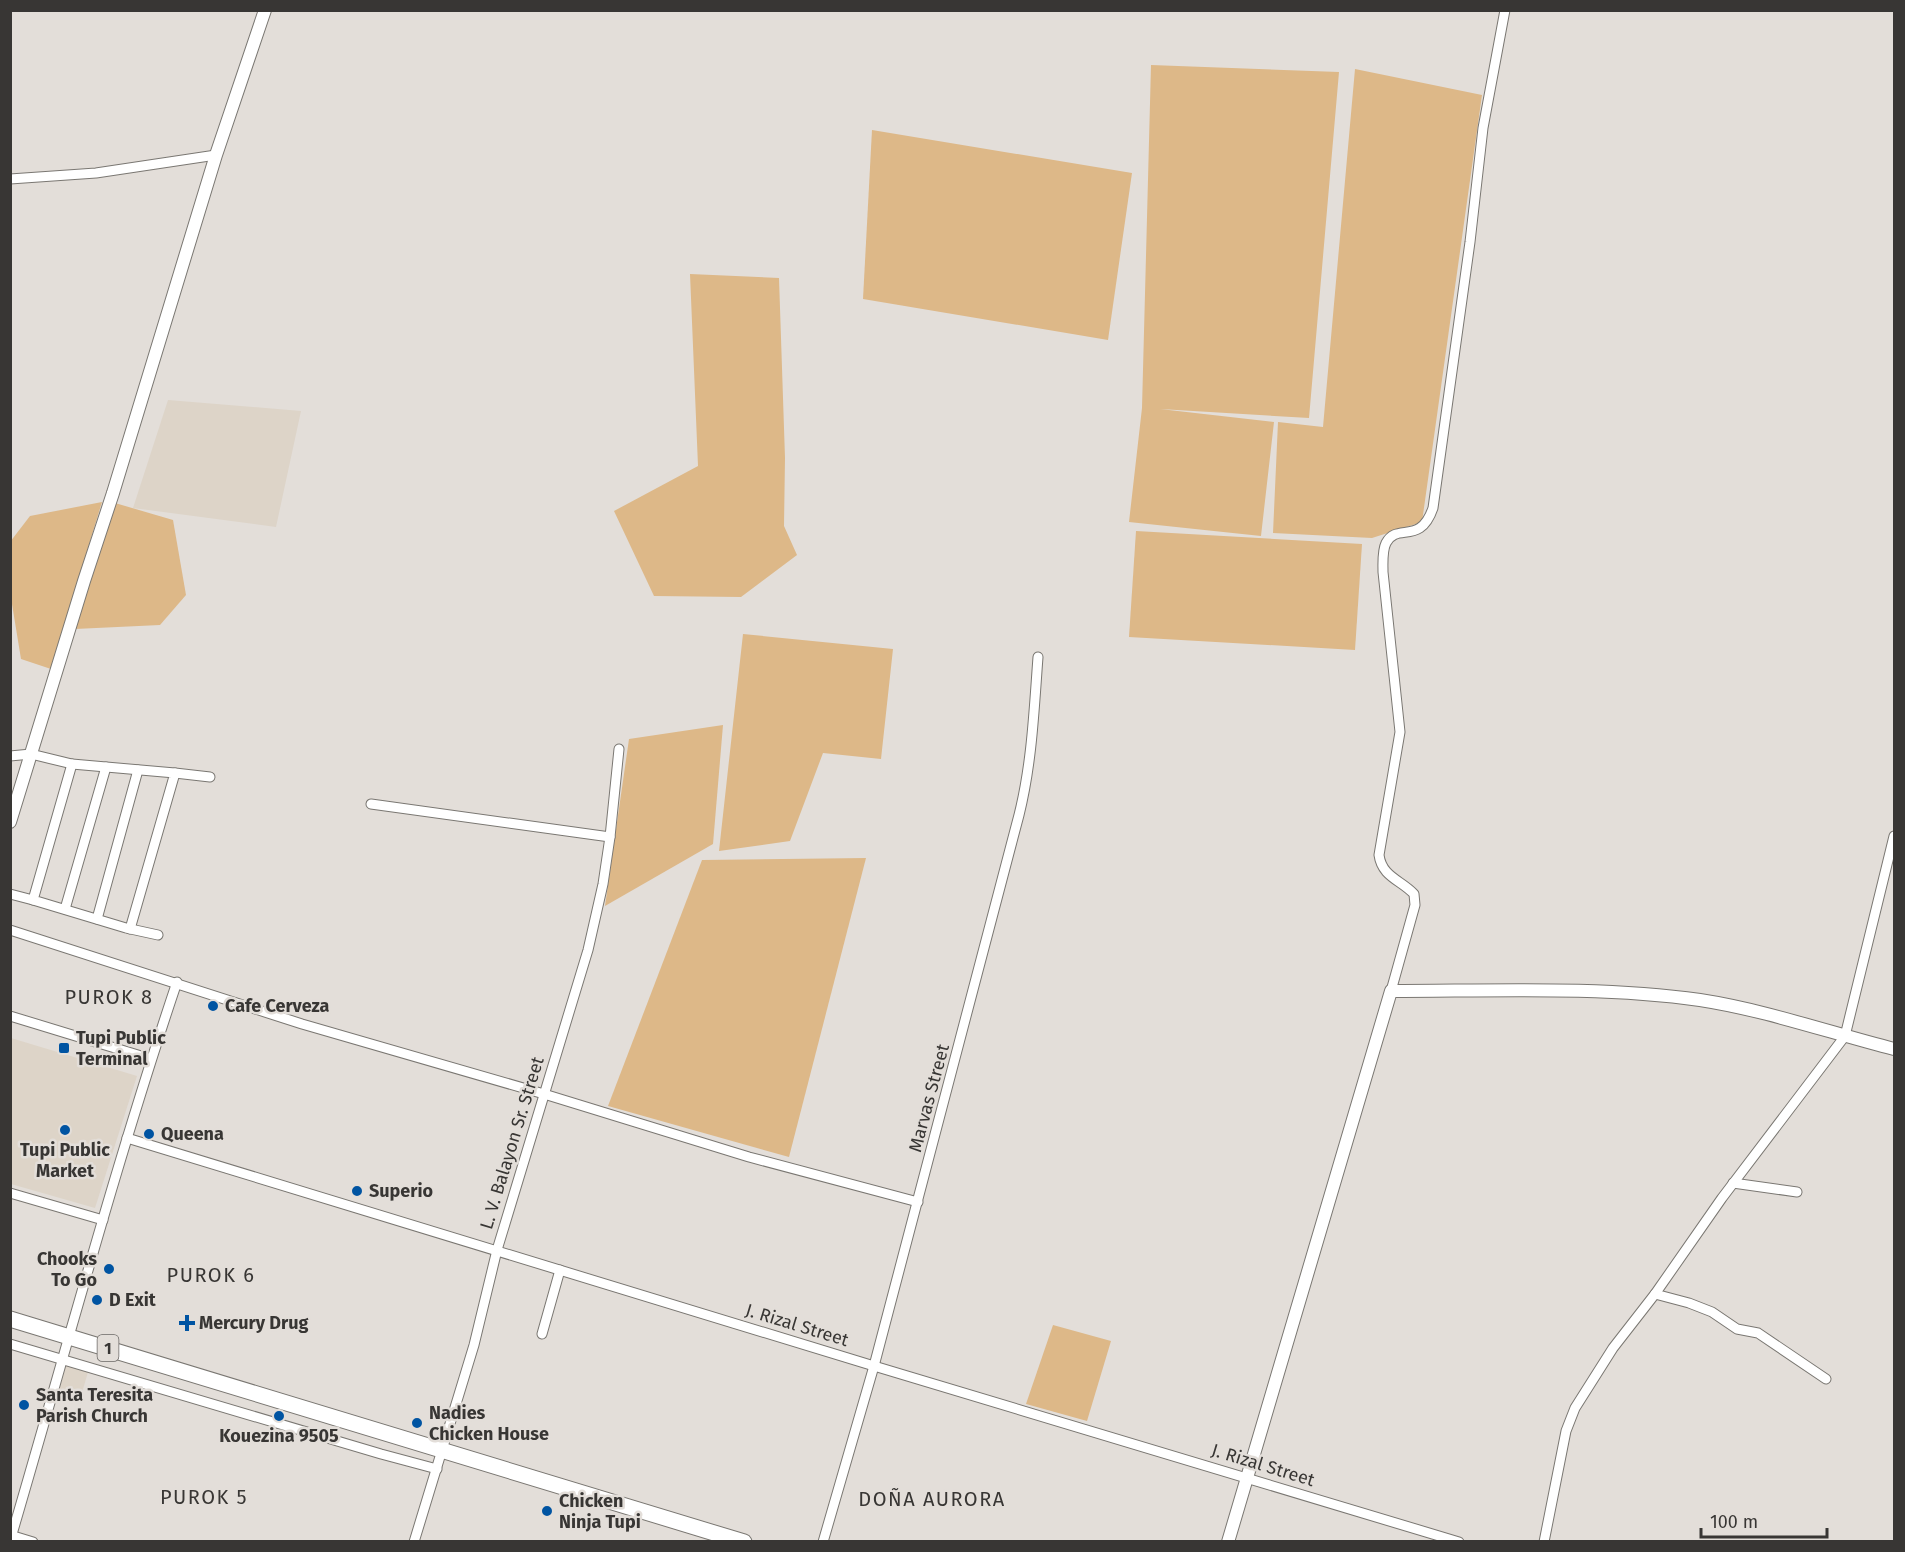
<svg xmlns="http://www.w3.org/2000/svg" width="1905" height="1552" viewBox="0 0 1905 1552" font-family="'Fira Sans',sans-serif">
	<rect width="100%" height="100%" fill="#e3ded9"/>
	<g fill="#ddd4c8">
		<polygon points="168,400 301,411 276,527 133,508"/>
		<polygon points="11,1038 137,1076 95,1208 11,1184"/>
		<polygon points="66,1366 88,1372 79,1403 57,1397"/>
	</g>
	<g fill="#ddb888">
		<polygon points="1151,65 1339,72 1309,418 1160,409 1274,422 1261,536 1129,522 1142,408"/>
		<polygon points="1355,69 1482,95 1422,522 1372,538 1273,533 1278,422 1323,427"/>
		<polygon points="872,130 1132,173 1108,340 863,299"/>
		<polygon points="690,274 779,278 785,458 784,526 797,555 741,597 654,596 614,511 698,466"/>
		<polygon points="102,502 51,669 21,659 11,598 10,542 30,516"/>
		<polygon points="115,503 173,520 186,595 160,625 75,629"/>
		<polygon points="1136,531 1362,544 1355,650 1129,637"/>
		<polygon points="743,634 893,649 881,759 823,753 790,841 719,851"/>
		<polygon points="723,725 713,844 605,906 629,739"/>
		<polygon points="866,858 789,1157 608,1106 702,860"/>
		<polygon points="1053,1325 1111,1341 1087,1421 1026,1404"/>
	</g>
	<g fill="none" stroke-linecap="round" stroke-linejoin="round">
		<g stroke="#7a7772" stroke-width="11">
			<g id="minor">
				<polyline points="10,179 96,173 216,155"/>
				<polyline points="10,756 31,754 72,764 175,773 130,929"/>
				<polyline points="72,764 33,900 126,928 158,935"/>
				<polyline points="175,773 210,777"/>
				<polyline points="371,804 610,837"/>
				<polyline points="10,894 33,900"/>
				<polyline points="65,909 106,767"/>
				<polyline points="97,919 138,770"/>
				<polyline points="10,930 302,1024 544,1094 749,1157 918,1202"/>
				<path d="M1391,991L1415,905L1414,894C1401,880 1382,877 1379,855L1400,732L1383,572C1383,563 1382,551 1386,543C1397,522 1420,546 1433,508L1470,242L1483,128L1505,10"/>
				<polyline points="10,1016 151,1059"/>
				<polyline points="127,1138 874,1366 1459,1542"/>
				<polyline points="1733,1183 1797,1192"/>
				<polyline points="10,1193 103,1220"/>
				<polyline points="1655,1294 1689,1303 1712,1312 1737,1329 1758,1333 1826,1379"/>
				<polyline points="542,1334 560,1270"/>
				<polyline points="10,1344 381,1454 437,1469"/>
				<polyline points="10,1535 33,1542"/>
				<path d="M10,1541C65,1354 115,1166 177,982"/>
				<polyline points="414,1542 474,1345 497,1250 588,950 603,884 610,837 619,749"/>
				<path d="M823,1542L874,1366L1019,815C1032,763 1034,710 1038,657"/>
				<polyline points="1544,1542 1566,1431 1575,1408 1613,1348 1655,1294 1722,1198 1845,1036 1894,836"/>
			</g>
		</g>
		<g stroke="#7a7772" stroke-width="14">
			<g id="tertiary">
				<polyline points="10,822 84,581 113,493 216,155 265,10"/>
				<path d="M1228,1542L1391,991C1492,991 1601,986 1700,1000C1765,1010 1831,1033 1894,1049"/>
			</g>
		</g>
		<g stroke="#7a7772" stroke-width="17">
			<polyline id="trunk" points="10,1319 744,1542"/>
		</g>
		<use href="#minor" stroke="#fff" stroke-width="9"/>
		<use href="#tertiary" stroke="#fff" stroke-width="12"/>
		<use href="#trunk" stroke="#fff" stroke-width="15"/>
	</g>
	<g fill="#0054a2" stroke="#e3ded9" stroke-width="2">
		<circle cx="213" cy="1006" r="6"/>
		<rect x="58" y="1042" width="12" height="12" rx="3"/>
		<circle cx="65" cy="1130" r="6"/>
		<circle cx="149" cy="1134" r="6"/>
		<circle cx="357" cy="1191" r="6"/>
		<circle cx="109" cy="1269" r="6"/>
		<circle cx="97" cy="1300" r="6"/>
		<path d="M184 1314h6v6h6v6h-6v6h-6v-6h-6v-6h6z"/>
		<circle cx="24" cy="1405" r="6"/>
		<circle cx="279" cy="1416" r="6"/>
		<circle cx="417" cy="1423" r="6"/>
		<circle cx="547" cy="1511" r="6"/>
	</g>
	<g text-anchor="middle" stroke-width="5" stroke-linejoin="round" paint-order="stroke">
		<rect fill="#e3ded9" stroke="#6b6866" stroke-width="1.5" x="97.5" y="1335" width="21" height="26" rx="4.5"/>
		<g font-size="16" font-weight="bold" fill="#383634">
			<text x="108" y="1354">1</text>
		</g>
		<g font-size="18" font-weight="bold" fill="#383634" stroke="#e3ded9" text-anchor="start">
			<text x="225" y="1012">Cafe Cerveza</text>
			<text x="76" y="1044">Tupi Public<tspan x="76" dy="21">Terminal</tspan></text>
			<text x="161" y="1140">Queena</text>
			<text x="65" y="1156" text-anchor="middle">Tupi Public<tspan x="65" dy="21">Market</tspan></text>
			<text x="369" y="1197">Superio</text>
			<text x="97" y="1265" text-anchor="end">Chooks<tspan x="97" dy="21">To Go</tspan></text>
			<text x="109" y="1306">D Exit</text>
			<text x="199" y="1329">Mercury Drug</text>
			<text x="36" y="1401">Santa Teresita<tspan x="36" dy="21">Parish Church</tspan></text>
			<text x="429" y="1419">Nadies<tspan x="429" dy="21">Chicken House</tspan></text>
			<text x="279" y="1442" text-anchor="middle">Kouezina 9505</text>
			<text x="559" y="1507">Chicken<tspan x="559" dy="21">Ninja Tupi</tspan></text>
		</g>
		<g font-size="18" fill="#383634" stroke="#e3ded9">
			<text transform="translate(929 1098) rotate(-75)" y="6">Marvas Street</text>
			<text transform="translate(512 1143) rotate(-73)" y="6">L. V. Balayon Sr. Street</text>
			<text transform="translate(797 1325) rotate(17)" y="6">J. Rizal Street</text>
			<text transform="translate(1263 1465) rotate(17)" y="6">J. Rizal Street</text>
		</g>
		<g font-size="20" letter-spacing="1.5" fill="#383634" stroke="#e3ded9">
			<text x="109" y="1004">PUROK 8</text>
			<text x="211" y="1282">PUROK 6</text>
			<text x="204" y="1504">PUROK 5</text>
			<text x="932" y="1506">DOÑA AURORA</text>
		</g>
	</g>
	<rect width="1905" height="1552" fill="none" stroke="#383634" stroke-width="24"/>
	<path d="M1701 1528v9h126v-9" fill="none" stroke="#383634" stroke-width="3"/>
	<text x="1710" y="1528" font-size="18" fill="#383634" stroke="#e3ded9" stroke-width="4.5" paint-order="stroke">100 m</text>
</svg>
